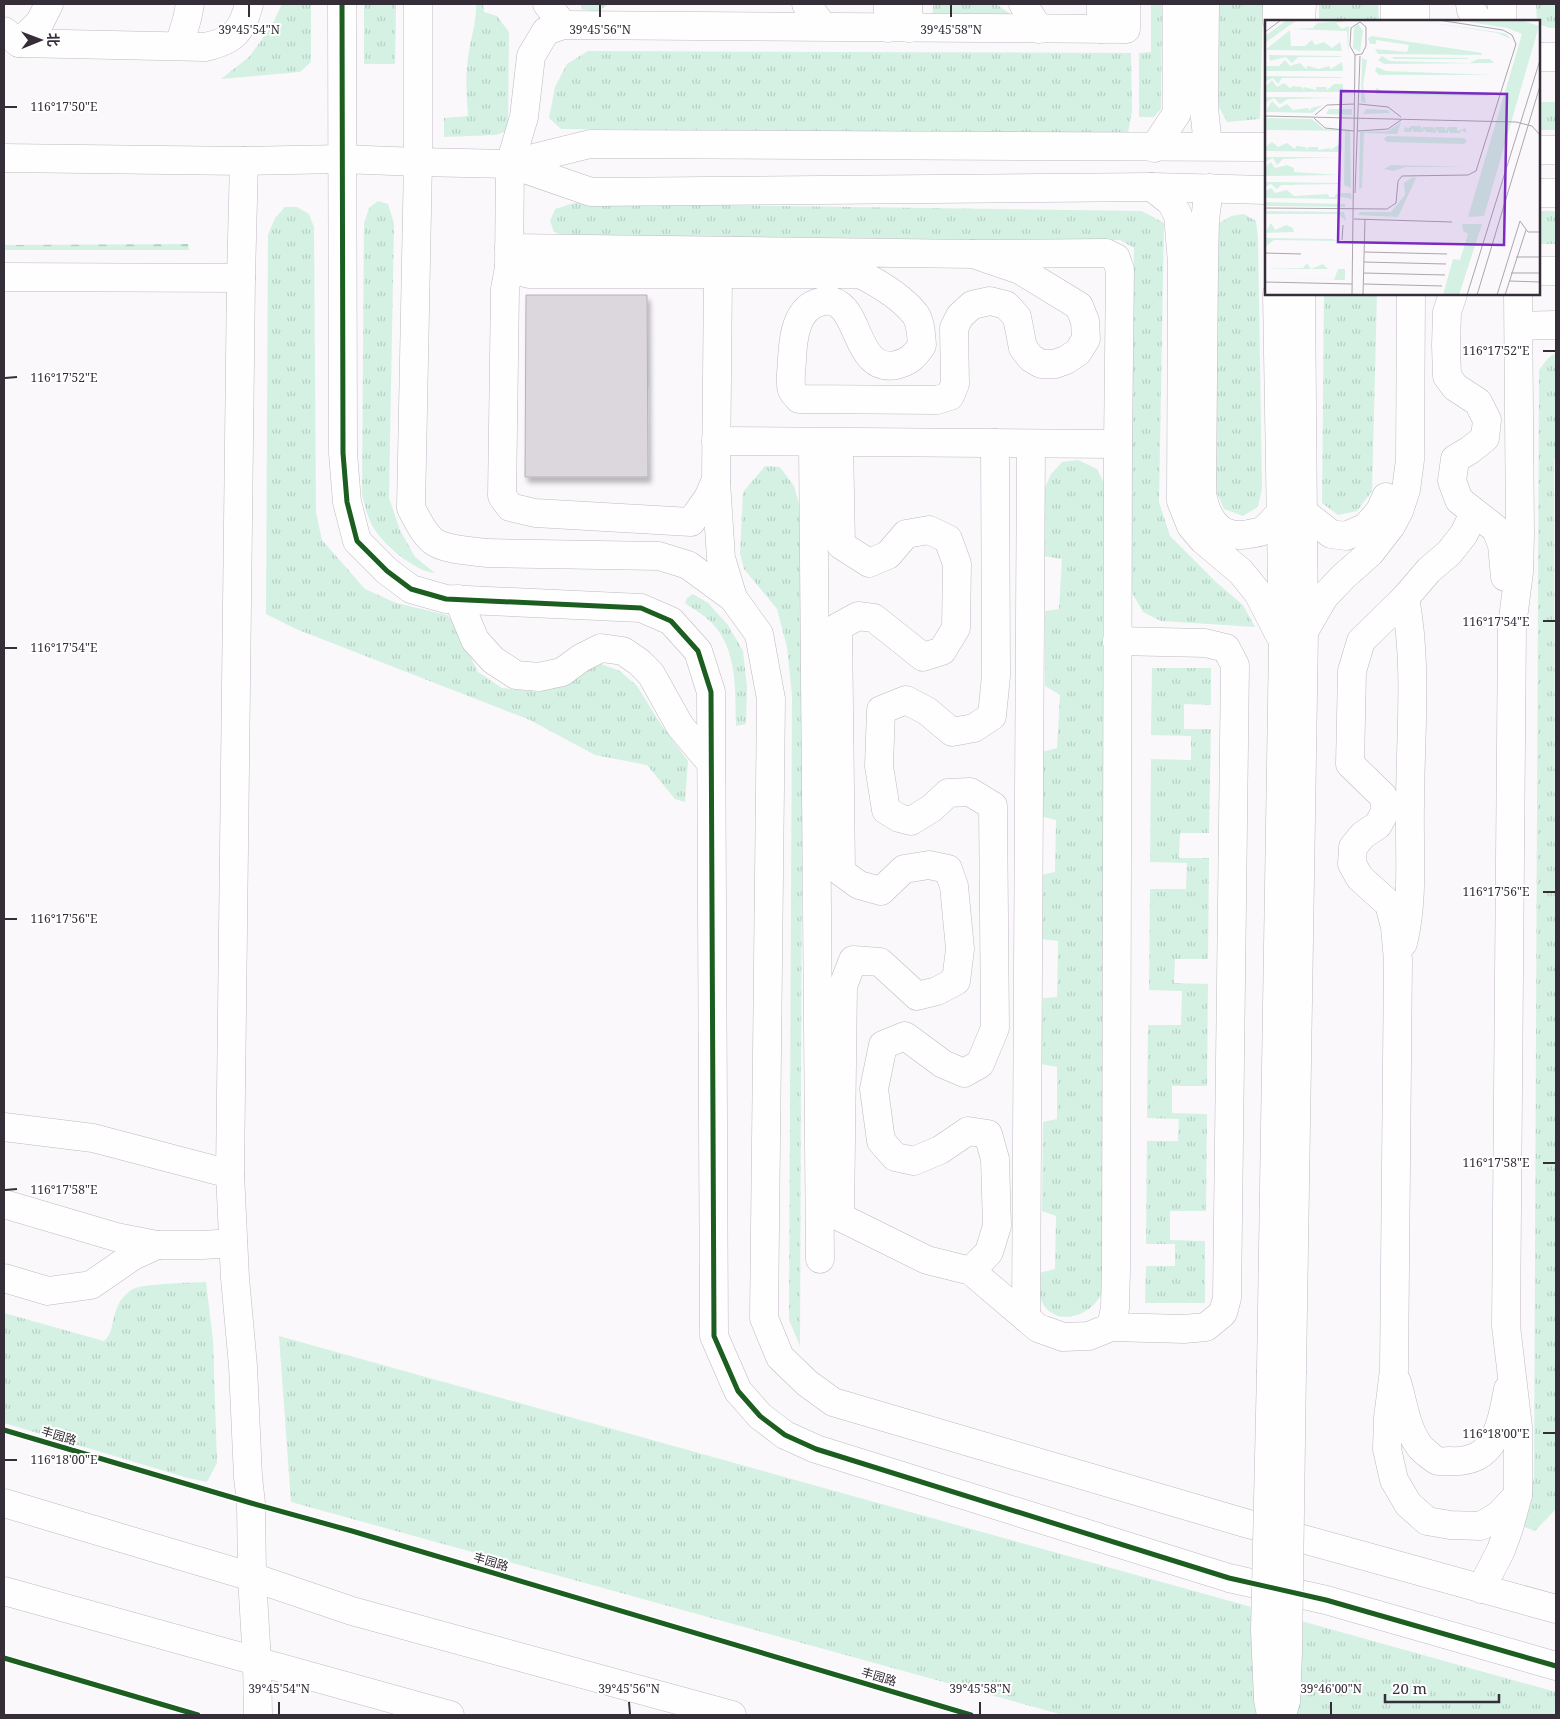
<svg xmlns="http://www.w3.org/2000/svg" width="1560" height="1719" viewBox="0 0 1560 1719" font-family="'Noto Serif','Noto Sans SC',serif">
	<defs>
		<pattern id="grass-tufts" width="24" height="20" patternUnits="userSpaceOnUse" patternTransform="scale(1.25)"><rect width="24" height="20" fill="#d5f1e4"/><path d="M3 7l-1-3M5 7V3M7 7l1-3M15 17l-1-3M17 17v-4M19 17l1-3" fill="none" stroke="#b7cfc4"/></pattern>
		<pattern id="forest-firs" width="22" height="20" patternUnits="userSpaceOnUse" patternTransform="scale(1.25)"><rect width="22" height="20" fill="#d5f1e4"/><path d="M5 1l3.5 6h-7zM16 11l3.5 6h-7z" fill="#b7cfc4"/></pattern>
		<filter id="shadow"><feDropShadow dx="3" dy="5.5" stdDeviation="2.5" flood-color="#0004"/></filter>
	</defs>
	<rect width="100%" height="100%" fill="#faf8fb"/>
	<g fill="url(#grass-tufts)">
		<polygon points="282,4 311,4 311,62 300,72 221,79 249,57 271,27"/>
		<polygon points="364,4 396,4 395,64 364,64"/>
		<path d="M476,4H483L484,12L497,16L509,32L508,131L496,135L444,137V118L468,116C467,97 465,77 468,58C470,40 477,22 476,4Z"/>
		<polygon points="581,4 608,4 598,12 581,9"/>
		<polygon points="933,4 996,4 1025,24 928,18 933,12"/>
		<polygon points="1151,4 1162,4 1161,109 1154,117 1139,117 1139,53 1151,52"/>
		<polygon points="1215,4 1263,4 1260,119 1227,122 1219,107 1215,88"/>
		<polygon points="1319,4 1378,4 1379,21 1319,21"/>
		<polygon points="1536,4 1556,4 1556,28 1549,28 1539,24 1539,21 1537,21"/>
		<polygon points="588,51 1131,53 1132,111 1128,133 561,129 549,118 555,87 567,64"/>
		<rect x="1539" y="102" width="17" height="28"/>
		<path d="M378,201L388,204L394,223L389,498L400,530L415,557L435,573C415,572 381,543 372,525C367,516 365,505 362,495L364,223L369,208Z"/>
		<polygon points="574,203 1142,211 1164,223 1159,502 1170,536 1216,582 1243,605 1255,627 1161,621 1143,612 1131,591 1127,561 1134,248 1120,240 567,237 554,232 550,221 555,209"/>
		<polygon points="285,207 297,207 309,214 314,227 316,513 322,540 365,589 396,603 447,615 454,623 478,672 502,688 539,692 561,684 601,664 620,671 637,686 660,723 688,761 685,802 675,799 647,765 595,755 530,720 296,629 266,614 268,235 275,218"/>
		<rect x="1539" y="211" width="17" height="33"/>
		<polygon points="1244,214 1256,221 1258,239 1262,488 1258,507 1243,516 1224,509 1217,493 1215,469 1217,254 1219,223 1231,216"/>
		<polygon points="1324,294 1377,294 1372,491 1357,511 1338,515 1322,503"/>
		<polygon points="1556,353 1556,457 1554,459 1556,1509 1535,1531 1522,1526 1534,1478 1539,370 1548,358"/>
		<path d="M1078,460L1097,469L1107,489L1102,1259C1102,1268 1104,1278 1103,1287C1100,1310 1066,1327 1048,1310C1038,1302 1038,1285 1039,1273L1055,1269L1056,1216L1042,1211L1043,1122L1057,1119V1067L1040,1064L1043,998L1057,997L1058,941L1040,939L1041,875L1055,872L1056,820L1040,816L1042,752L1057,748L1060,695L1045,686V611L1059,609L1062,559L1043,556V492L1051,474L1062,462Z"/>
		<polygon points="765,466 780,467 794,486 801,510 803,537 800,1346 789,1320 792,695 787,647 777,609 744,569 740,554 743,492"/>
		<path d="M693,594L708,603L728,625L743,651L747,687L746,724L736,726C735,691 738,649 711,622C703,614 693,609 685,603L687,598Z"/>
		<polygon points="1152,668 1211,668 1211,705 1184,704 1184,729 1211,729 1209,833 1180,833 1179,858 1209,858 1208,959 1175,959 1174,983 1208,984 1207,1086 1172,1086 1172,1113 1207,1114 1206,1211 1170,1211 1170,1240 1205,1241 1205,1303 1145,1303 1146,1266 1175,1266 1175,1244 1146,1244 1147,1141 1178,1141 1179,1119 1147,1118 1148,1025 1181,1025 1182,991 1149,990 1150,889 1186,889 1187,863 1150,862 1151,759 1191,760 1191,736 1151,735"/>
		<path d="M206,1282L213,1340L217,1463L207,1482L188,1478L4,1423V1313L104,1341C112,1335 112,1322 115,1313C118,1303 124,1294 133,1289C145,1283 192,1283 206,1282Z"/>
		<polygon points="279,1336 1556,1692 1556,1715 1063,1715 291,1502"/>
	</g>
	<polygon fill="url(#forest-firs)" points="188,244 189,250 4,250 4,245"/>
	<polygon fill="#dbd7dd" stroke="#b5b1b7" filter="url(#shadow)" points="526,295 647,295 648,477 525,477"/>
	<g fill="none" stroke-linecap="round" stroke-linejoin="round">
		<g stroke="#bfbac1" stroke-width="29">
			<g id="minor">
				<polyline points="342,4 343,453 347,502 357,541 387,571 411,589 446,599 641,608 671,621 698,651 711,692 714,1336 738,1391 760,1416 785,1435 816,1449 1229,1578 1326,1600 1556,1666"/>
				<path d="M418,4V162L411,508C417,519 425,537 436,543C448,550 473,551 486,553L659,556L688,565L733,598L759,634L771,699L764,1318L780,1357L807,1383L833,1402L1245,1523L1556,1609"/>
				<polyline points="547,4 563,25"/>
				<polyline points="806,4 823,26"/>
				<polyline points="888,4 888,28"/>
				<polyline points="908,4 909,28"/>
				<polyline points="1023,4 1039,29"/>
				<polyline points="1205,4 1204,108 1208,146"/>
				<polyline points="1415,4 1415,21"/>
				<polyline points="1470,4 1471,10 1479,21"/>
				<polyline points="1502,4 1502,21"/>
				<polyline points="1277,21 1277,4"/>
				<polyline points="1301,21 1302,4"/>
				<polyline points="1395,21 1395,4"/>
				<polyline points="1101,29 1101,4"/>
				<path d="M4,31L19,43L205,47C233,41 242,32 249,4"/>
				<polyline points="19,43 40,22 49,4"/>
				<polyline points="179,46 187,19 190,4"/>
				<polyline points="1539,57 1556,57"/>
				<polyline points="1154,148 1177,113 1177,4"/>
				<polyline points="1539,150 1556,150"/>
				<polyline points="4,158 244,161 341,159 418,162 510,164 590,144 1266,147"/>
				<polyline points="510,164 591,192 1152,187 1266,190"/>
				<polyline points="1152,187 1171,202 1178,215 1182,263 1181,501 1191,526 1203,540 1241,572 1258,593 1279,634"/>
				<path d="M1209,188L1205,220L1204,265L1202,494C1207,519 1219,540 1249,534C1252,533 1257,533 1260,532C1268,528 1274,519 1280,513"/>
				<polyline points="1539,193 1556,193"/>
				<path d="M509,267L529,274H860C878,283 902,298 915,314C921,322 921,335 922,345C915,356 909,362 896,365C858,372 860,317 838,304C833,300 825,300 820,302C796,308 793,338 792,359C792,368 789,381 792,390C793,393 797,396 799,399L937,400L950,396L955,384L954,328L960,316L972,305L990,301L1006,305L1017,317L1023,348L1031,358L1041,364H1055L1066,360L1078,352L1086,339L1085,321L1079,306L1020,270L973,254L509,248"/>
				<polyline points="1539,271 1556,271"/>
				<polyline points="718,274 716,480 708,498 691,522 535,513 510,507 502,496 505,289 509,267 510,164 524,117 531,56 546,31 563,25 1126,29 1126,4"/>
				<polyline points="4,277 241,278"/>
				<polyline points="1453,294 1447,312 1446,345 1447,376 1455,387 1478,402 1487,420 1485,438 1470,450 1455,459 1452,481 1459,500 1496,529 1502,545 1505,577"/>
				<polyline points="1519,326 1556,325"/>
				<polyline points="716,441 1118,444"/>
				<polyline points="813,443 820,1259"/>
				<polyline points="839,443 841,545 869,563 888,555 906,534 929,530 948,539 957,564 956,628 942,651 923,657 874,618 858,616 838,627 841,872 859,885 881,891 904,869 929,865 948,869 954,886 960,949 956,981 937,991 917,996 880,962 853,960 843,986 840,1217 927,1260 971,1271 1038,1328 1063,1337 1089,1336 1111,1327 1115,1308 1116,1270 1118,444 1120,270 1116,258 1106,253 973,254"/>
				<polyline points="716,482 721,558 733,598"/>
				<polyline points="1303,512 1331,534 1346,536 1366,527 1380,511 1386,497"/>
				<polyline points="1474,513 1464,534 1449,553 1429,570 1405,598 1361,641 1352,671 1350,764 1383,796 1386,810 1378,825 1363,835 1353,847 1352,864 1360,878 1389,904 1395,927 1398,960 1394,1370 1388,1418 1387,1449 1394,1480 1408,1504 1427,1521 1450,1525 1481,1526 1499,1515 1518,1495"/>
				<polyline points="458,599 475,640 493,660 516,675 539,677 562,672 581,658 601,648 623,651 639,662 651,674 680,726 711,763"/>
				<polyline points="1305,630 1324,597 1343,577 1370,553 1391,526 1399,511 1406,490 1410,460 1411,294"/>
				<path d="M1403,943C1414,899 1409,851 1410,806C1410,737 1418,666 1405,598"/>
				<polyline points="4,1127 93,1138 230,1174 235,1278 243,1366 248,1477 251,1503 252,1577 257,1662 258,1715"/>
				<polyline points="230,1174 241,278 244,161"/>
				<polyline points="4,1204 116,1237 157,1245 203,1245 233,1243"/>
				<polyline points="971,1271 989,1252 997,1226 995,1159 988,1134 968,1131 940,1150 914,1161 895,1157 881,1141 874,1089 883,1045 905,1036 943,1064 964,1073 980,1064 995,1028 993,806 970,792 948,793 932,808 911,821 899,818 886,810 879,766 881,710 906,700 927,711 952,732 974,728 992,716 996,676 995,443"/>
				<polyline points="4,1278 48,1291 91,1285 133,1256 157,1245"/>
				<polyline points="1026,1318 1031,444"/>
				<polyline points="1111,1327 1184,1329 1206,1327 1223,1313 1227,1298 1235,665 1226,648 1205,643 1117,641"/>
				<polyline points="1271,1370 1283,643 1277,294"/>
				<polyline points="1292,1371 1304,632 1301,294"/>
				<path d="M1397,1382C1403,1402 1406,1427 1418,1444C1421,1449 1433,1459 1438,1461C1442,1462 1446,1461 1450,1461C1495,1464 1501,1426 1508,1389"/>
				<polyline points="1481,1589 1501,1550 1509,1528 1518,1495 1518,1427 1506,1326 1512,626 1519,572 1520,535 1518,294"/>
			</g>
		</g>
		<g stroke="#bfbac1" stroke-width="29">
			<g id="major">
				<polyline points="4,1503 252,1577 352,1611 732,1715"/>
				<polyline points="4,1591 450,1715"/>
			</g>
		</g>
		<use href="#minor" stroke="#fefefe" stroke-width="28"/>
		<use href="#major" stroke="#fefefe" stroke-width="28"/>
		<g stroke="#bfbac1" stroke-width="29" stroke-linecap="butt">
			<g id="minor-bridge">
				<polyline points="1271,1715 1268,1700 1265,1631 1271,1370"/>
				<polyline points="1282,1715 1286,1701 1288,1652 1292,1371"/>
			</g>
		</g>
		<use href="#minor-bridge" stroke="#fefefe" stroke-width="28"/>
		<g stroke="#fff" stroke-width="8">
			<g id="cycleway">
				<polyline points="342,4 343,453 347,502 357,541 387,571 411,589 446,599 641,608 671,621 698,651 711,692 714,1336 738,1391 760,1416 785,1435 816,1449 1229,1578 1326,1600 1556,1666"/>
				<polyline points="4,1430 251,1503 352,1531 971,1715"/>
				<polyline points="4,1658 198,1715"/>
			</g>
		</g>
		<use href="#cycleway" stroke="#1b5e20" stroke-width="5"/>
	</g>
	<path fill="none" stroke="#352e39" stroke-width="2" d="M249,5V17M600,5V17M951,5V17M5,107H17M1543,351H1555M5,378L17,377M1543,621H1555M5,648H17M1543,892H1555M5,919H17M1543,1163H1555M5,1190L17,1189M1543,1433H1555M5,1460H17M279,1702V1714M629,1702L630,1714M980,1702V1714M1331,1702V1714"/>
	<g text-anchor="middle" stroke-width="4" stroke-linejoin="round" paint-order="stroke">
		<g font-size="12" fill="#352e39" stroke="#fff">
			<text transform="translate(59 1436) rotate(17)" y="4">丰园路</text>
			<text transform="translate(491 1562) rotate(17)" y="4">丰园路</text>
			<text transform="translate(879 1677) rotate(17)" y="4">丰园路</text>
		</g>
	</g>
	<g transform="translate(1265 20)">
		<rect width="275" height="275" fill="#faf8fb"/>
		<path d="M22,0H32L0,23V16ZM89,0L71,3L77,9L84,6L83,33L82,11L27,9L48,8L52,3ZM150,0L232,12L241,14L246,19L232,13ZM193,0H256L274,6L219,196L203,197L257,14L242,8ZM93,4L98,11L95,32L88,28L89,8ZM25,10L26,26H40L47,20L50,25L59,22L67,28L75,22L77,31L0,30ZM107,16L217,33V35L113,34L110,29L142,32L144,25L111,20V24H105L103,18ZM4,35L75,36L77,37H33L27,43L21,37L5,41ZM117,36L125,41L205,43L213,39H225L229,43L119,44L113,40ZM127,37L202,38L204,39H129ZM97,38L102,40L98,65L101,83L96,82ZM20,40L25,46L35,43L41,49L43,46L54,49L64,46L66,49L77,42L78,51H0V46H14ZM112,47L121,51L227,55H114L110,51ZM0,56L75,57L78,58H17L13,64L8,58L0,62ZM7,60L12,67L19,63L26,69L27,66L37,67L38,70L39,67L51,70V67H61L62,70L69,64H78V72H0V67ZM111,68L120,72H222L224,76L111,74ZM0,77H28L74,78L23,79L15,84L9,78L0,83ZM7,81L14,88L22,84L28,90L43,88L45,91L46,88L58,85L47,93L0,92ZM64,89H87V95L61,94ZM101,89L123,90L125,93L98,94ZM0,98L47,99L59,109L85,110L86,168L79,165L80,111L0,110ZM136,102L132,114L99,113L97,168L94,169L95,112L123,111ZM140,106L143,109L146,106H156V109L158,107H168L170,110V107H180V111L183,107H192V111L201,108V113L196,110L195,113H185L183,110V113H174L171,109V113L161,112L159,109L158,112H148V108L146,112H139ZM122,116L199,118L202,121L199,124L122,122L119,119ZM7,122L13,127L22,123L30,129L31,126L41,127L42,130L43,127H53V130L65,128V130L77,123V129L76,132L0,131V127ZM0,137H74L18,139L12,145L8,138L0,142ZM6,142L10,148L22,145L29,148V152L74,155L0,156V147ZM126,145L204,147H141L128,151L119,149ZM148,157L151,158L133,197L93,195L95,192H126L140,175L139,163ZM0,162L74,163L75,164L16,165L12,169L6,164L0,167ZM6,168L10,173L22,170L29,176L63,174L64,177H70V175L77,173H86L87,179L72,176V179L0,178V171ZM0,182L80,184V187L0,186ZM0,191L79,192L81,201L73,194H0ZM6,203L10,210L21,205L28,208L29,212L0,213ZM197,204H217L194,275H178L188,239L195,240L203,214L198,211ZM0,218L68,219L72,221L9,220L1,226ZM42,243L46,249L58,244L63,249H0L38,248ZM73,249H80V260L0,259L69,260Z" fill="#d5f1e4"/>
		<path fill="none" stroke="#aba7ad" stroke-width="1" d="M95,2L101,7V26L97,34L90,35L85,26L86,8ZM0,12L16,0M94,84L123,87L136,97M50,95L62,85L90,84M0,96L251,102L267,106L275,115M49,98L60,108L89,111M93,111L123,109L136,100M90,173L95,36M0,188L122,189L131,183L133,161L137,156L203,155L211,151L251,24L247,15L238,10L173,0M89,199L187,202M255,201L263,212H275M77,220L78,205M99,232L182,234M0,233L36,234M251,237H275M99,242L181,244M99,253L180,255M246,253H275M244,261L275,262M0,262L87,264M99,264L177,266M87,275L90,35M98,275L100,199M202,275L275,40M212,275L275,66M232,275L255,201M240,275L261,210"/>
		<path fill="#7b2cbf" fill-opacity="0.15" stroke="#7b2cbf" stroke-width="2.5" d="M76,71L242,74L239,225L73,222Z"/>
		<rect width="275" height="275" fill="none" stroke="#352e39" stroke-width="2.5"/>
	</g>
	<g font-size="12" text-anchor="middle" fill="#352e39" stroke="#fff" stroke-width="4" stroke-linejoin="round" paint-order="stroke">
		<text x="249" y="34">39°45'54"N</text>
		<text x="600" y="34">39°45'56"N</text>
		<text x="951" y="34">39°45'58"N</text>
		<text x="64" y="111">116°17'50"E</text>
		<text x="1496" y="355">116°17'52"E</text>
		<text x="64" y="382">116°17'52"E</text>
		<text x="1496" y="626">116°17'54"E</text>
		<text x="64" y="652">116°17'54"E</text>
		<text x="1496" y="896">116°17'56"E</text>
		<text x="64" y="923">116°17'56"E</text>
		<text x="1496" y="1167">116°17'58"E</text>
		<text x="64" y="1194">116°17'58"E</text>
		<text x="1496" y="1438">116°18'00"E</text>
		<text x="64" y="1464">116°18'00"E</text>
		<text x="279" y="1693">39°45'54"N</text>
		<text x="629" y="1693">39°45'56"N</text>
		<text x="980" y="1693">39°45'58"N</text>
		<text x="1331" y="1693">39°46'00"N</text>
	</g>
	<rect width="1560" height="1719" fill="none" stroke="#352e39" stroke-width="10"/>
	<g transform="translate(40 40) rotate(89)" stroke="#ffffff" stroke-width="4" paint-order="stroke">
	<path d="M0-4L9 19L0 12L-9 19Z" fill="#352e39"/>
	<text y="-8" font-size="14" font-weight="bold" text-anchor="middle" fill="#352e39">北</text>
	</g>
	<path d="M1385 1694v8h114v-8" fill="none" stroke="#352e39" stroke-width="2.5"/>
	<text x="1392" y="1694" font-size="15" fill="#352e39" stroke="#ffffff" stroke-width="4" paint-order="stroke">20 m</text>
</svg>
